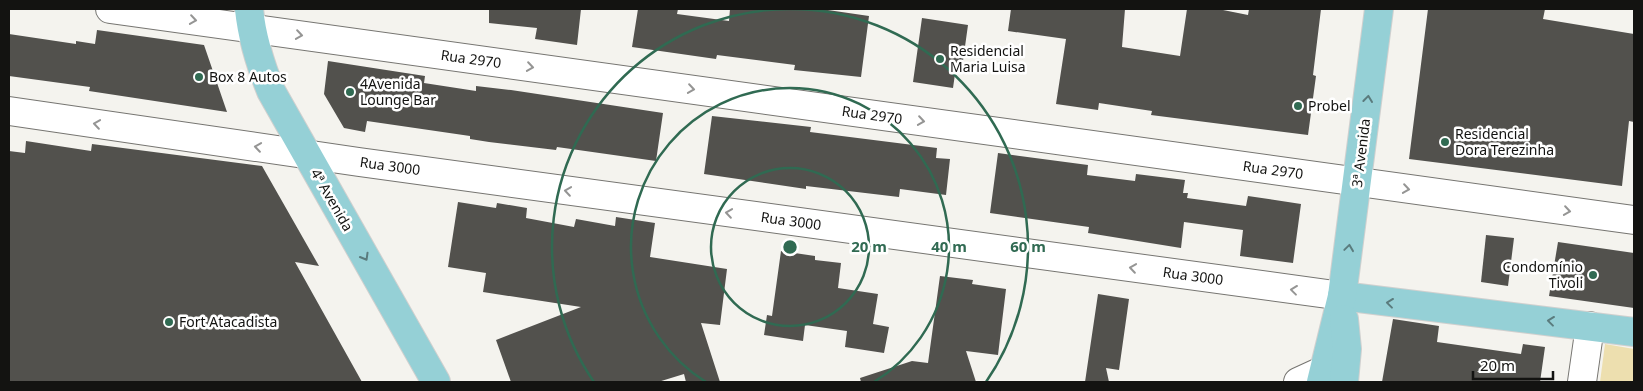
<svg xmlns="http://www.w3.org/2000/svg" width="1643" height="391" viewBox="0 0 1643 391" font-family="'Noto Sans',sans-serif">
	<rect width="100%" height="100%" fill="#f4f3ee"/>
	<polygon fill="#eddfaf" points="1605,344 1634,349 1634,382 1600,382"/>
	<g fill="#52514d">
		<polygon points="489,9 581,9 577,45 535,39 537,28 489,23"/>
		<polygon points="638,9 678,9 677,14 729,21 730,9 821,9 869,16 861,77 794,70 795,65 717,55 716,59 632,47"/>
		<polygon points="1011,9 1125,9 1122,47 1180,56 1187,9 1218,9 1248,15 1249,9 1321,9 1313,75 1316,76 1308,135 1151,115 1152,111 1099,103 1098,110 1056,104 1066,39 1008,31"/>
		<polygon points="1428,9 1545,9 1543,19 1634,34 1634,122 1629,121 1622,186 1409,159"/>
		<polygon points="922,18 968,25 962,68 956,67 953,88 913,82"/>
		<polygon points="97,30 204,45 227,112 89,91 90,87 9,76 9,34 76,44 76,41 95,44"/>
		<polygon points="328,61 425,76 424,83 476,91 476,86 511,90 663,113 656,161 557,147 556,150 489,142 470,139 470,136 367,121 365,132 344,128 324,94"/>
		<polygon points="712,116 811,127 810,132 937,148 936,158 950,159 946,195 900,189 899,197 806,186 806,189 704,174"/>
		<polygon points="26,141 91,151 92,144 262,166 319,266 295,262 362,382 9,382 9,151 25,153"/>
		<polygon points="998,153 1088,165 1087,175 1135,181 1136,174 1185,180 1183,193 1188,193 1187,198 1246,206 1248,196 1301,204 1293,263 1240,256 1243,230 1184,222 1181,248 1088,233 1089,227 990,213"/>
		<polygon points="458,202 496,208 497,203 527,208 526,218 574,227 576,219 615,226 616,217 655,223 650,257 727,269 720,325 701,323 720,382 686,382 684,374 658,382 511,382 496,340 581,307 483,292 486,273 448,267"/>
		<polygon points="1486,235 1514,238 1508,286 1481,282"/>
		<polygon points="1558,242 1634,253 1634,308 1549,296"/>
		<polygon points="781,251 815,256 815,260 841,263 838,288 878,294 873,324 889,327 884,353 845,347 847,331 805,325 803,341 764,335 767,315 772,316"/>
		<polygon points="940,276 973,280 972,284 1006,289 998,355 966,351 976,382 861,382 860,378 912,361 928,363"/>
		<polygon points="1098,294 1129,299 1119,370 1106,368 1109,382 1085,382"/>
		<polygon points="1393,319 1439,326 1437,342 1521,354 1523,344 1545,347 1540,382 1382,382"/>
	</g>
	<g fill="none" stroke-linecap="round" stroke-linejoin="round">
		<g stroke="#767571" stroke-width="30">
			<g id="minor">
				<polyline points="110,9 1634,220"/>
				<polyline points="9,111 359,162 1342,296"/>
				<polyline points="1298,382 1322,371"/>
				<polyline points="1582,382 1590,326"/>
			</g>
		</g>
		<g stroke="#d0d0cf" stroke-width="30">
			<g id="major">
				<path d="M249,9C252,38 260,64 271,91L436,382"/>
				<polyline points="1342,296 1634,332"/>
				<polyline points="1321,382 1342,296 1379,9"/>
				<polyline points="1344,382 1347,349 1344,319"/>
			</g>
		</g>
		<use href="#minor" stroke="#fff" stroke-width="28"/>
		<use href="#major" stroke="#95d0d6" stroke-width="28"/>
	</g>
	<defs><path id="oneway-chevron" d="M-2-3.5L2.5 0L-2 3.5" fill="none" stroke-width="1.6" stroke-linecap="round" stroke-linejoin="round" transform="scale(1.25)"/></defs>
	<g stroke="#959594">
		<use href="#oneway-chevron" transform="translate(193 20) rotate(8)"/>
		<use href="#oneway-chevron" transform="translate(299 35) rotate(8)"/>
		<use href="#oneway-chevron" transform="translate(530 67) rotate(8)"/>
		<use href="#oneway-chevron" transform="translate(691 89) rotate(8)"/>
		<use href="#oneway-chevron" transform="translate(921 121) rotate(8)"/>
		<use href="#oneway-chevron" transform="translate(97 124) rotate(-172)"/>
		<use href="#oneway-chevron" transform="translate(258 147) rotate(-172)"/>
		<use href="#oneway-chevron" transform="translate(1406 189) rotate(8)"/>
		<use href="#oneway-chevron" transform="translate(568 191) rotate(-172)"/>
		<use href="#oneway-chevron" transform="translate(1567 211) rotate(8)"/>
		<use href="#oneway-chevron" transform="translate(729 213) rotate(-172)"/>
		<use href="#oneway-chevron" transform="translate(1133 268) rotate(-172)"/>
		<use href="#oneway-chevron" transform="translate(1294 290) rotate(-173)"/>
	</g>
	<g stroke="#5a7b7d">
		<use href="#oneway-chevron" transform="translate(1368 99) rotate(-83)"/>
		<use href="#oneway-chevron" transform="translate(1349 248) rotate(-82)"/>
		<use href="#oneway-chevron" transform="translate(365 257) rotate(60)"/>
		<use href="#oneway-chevron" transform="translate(1390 303) rotate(-173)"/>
		<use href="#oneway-chevron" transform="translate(1551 321) rotate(-173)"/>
	</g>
	<g fill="none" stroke="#306a52" stroke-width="2.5">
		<circle cx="790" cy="247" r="79"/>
		<path d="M706 382A159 159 0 1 1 874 382"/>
		<path d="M594 382A238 238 0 1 1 986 382"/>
	</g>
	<g fill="#306a52" stroke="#fff" stroke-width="2">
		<circle cx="940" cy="59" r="5"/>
		<circle cx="199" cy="77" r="5"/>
		<circle cx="350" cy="92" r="5"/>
		<circle cx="1298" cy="106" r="5"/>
		<circle cx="1445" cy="142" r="5"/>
		<circle cx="1593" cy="275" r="5"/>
		<circle cx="169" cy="322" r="5"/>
	</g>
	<g text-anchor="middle" stroke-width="5" stroke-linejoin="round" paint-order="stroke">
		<g font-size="14" fill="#131311" stroke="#fff" text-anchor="start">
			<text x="950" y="56">Residencial<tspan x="950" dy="16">Maria Luisa</tspan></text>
			<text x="209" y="82">Box 8 Autos</text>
			<text x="360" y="89">4Avenida<tspan x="360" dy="16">Lounge Bar</tspan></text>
			<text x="1308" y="111">Probel</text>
			<text x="1455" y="139">Residencial<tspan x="1455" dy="16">Dora Terezinha</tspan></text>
			<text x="1583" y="272" text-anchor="end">Condomínio<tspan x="1583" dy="16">Tivoli</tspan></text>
			<text x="179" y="327">Fort Atacadista</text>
		</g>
		<g font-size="14" fill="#131311" stroke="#fff">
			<text transform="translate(471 59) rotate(8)" y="5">Rua 2970</text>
			<text transform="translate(872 115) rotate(8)" y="5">Rua 2970</text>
			<text transform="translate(1361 153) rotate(-83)" y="5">3ª Avenida</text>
			<text transform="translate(390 166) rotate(8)" y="5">Rua 3000</text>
			<text transform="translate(1273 170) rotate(8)" y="5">Rua 2970</text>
			<text transform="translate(332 200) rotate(60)" y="5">4ª Avenida</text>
			<text transform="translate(791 221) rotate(8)" y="5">Rua 3000</text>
			<text transform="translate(1193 276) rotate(8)" y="5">Rua 3000</text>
		</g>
	</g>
	<circle cx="790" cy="247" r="8" fill="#306a52" stroke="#fff" stroke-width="2.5"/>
	<g font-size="15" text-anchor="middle" font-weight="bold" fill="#306a52" stroke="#fff" stroke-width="5" stroke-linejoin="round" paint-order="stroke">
		<text x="869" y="252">20 m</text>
		<text x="949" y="252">40 m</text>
		<text x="1028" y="252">60 m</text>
	</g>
	<rect width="1643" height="391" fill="none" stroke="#131311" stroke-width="20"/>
	<path d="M1473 371v8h80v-8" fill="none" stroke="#131311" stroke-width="2.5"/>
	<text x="1480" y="371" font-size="15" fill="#131311" stroke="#ffffff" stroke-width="4" paint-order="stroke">20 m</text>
</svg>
